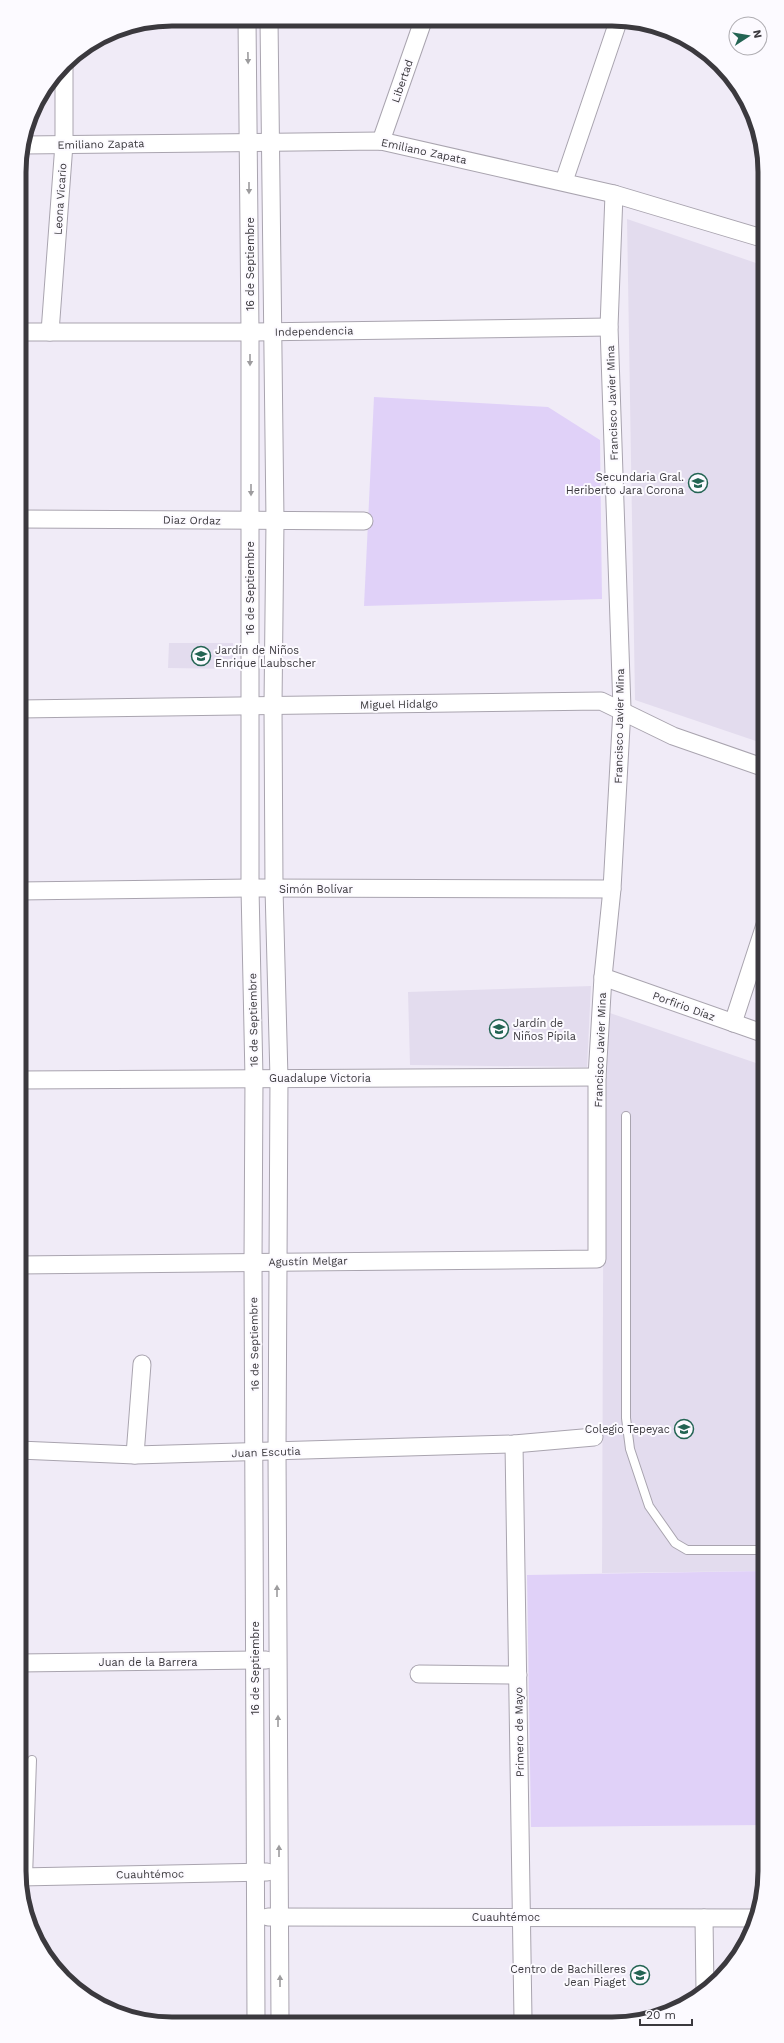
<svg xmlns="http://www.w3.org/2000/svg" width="784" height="2043" viewBox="0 0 784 2043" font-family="'Work Sans',sans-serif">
	<rect width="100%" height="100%" fill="#f0ebf7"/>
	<g fill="#e3dcee">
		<polygon points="627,219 765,266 765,744 635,700"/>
		<polygon points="169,643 233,643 233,669 168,668"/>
		<polygon points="591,986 587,1067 410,1065 408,992"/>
		<polygon points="604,1011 765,1066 765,1571 602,1573"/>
	</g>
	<g fill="#e0d1f8">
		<polygon points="374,397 548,407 600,440 602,599 364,606"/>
		<polygon points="765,1571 765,1825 531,1827 527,1575"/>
	</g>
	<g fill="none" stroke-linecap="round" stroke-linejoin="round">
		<g stroke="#a9a4af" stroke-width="10">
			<g id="lane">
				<polyline points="626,1116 626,1418 630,1449 649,1506 675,1543 687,1550 765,1550"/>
				<polyline points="28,1877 32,1760"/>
			</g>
		</g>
		<g stroke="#a9a4af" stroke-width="19">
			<g id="street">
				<polyline points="247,19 250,332 250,888 254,1078 253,1262 256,2021"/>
				<polyline points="269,20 275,521 273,705 274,888 279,1078 277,1451 280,2020"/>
				<polyline points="381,141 423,21"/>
				<polyline points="24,145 381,141 614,194 765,239"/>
				<polyline points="564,181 618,22"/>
				<polyline points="19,332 250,332 609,327"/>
				<polyline points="50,332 64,144 64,66"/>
				<polyline points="19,519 364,521"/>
				<polyline points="19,709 601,701 673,736 765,768"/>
				<polyline points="19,891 250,888 612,889"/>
				<polyline points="603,977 765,1034"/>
				<polyline points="733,1023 765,925"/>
				<polyline points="19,1080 597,1077"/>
				<polyline points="19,1265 597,1259 597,1077 603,977 612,889 622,709 609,327 614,194"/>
				<polyline points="514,1444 523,2019"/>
				<polyline points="19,1450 135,1455 514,1444 594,1437"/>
				<polyline points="135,1455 142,1364"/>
				<polyline points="19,1663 266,1660"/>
				<polyline points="419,1674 518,1675"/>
				<polyline points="20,1877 267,1872"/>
				<polyline points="268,1917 756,1918"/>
				<polyline points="704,1918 705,1991"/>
			</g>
		</g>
		<use href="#lane" stroke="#fff" stroke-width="8"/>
		<use href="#street" stroke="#fff" stroke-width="17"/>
	</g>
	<defs><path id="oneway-solid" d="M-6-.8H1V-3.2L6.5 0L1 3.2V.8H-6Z"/></defs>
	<g fill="#9d9c9e">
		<use href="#oneway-solid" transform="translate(248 58) rotate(89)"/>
		<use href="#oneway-solid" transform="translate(249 188) rotate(90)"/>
		<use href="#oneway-solid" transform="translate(250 360) rotate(90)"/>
		<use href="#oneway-solid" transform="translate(251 490) rotate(90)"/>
		<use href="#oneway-solid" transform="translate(277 1591) rotate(-90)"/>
		<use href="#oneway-solid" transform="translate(278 1721) rotate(-90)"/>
		<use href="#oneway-solid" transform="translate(279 1851) rotate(-90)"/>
		<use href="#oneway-solid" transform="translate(280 1981) rotate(-90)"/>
	</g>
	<defs>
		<g id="school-ring" transform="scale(1)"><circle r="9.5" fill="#fcfaff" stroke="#236453" stroke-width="1.5"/><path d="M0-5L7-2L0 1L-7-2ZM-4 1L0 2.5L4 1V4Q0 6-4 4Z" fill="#236453"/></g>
		<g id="university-ring" transform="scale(1)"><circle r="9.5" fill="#fcfaff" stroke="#236453" stroke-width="1.5"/><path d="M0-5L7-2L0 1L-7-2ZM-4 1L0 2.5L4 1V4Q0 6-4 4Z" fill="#236453"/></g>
	</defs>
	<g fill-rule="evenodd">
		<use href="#school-ring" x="698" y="483"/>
		<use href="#school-ring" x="201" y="656"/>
		<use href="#school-ring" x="499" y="1029"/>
		<use href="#school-ring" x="684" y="1429"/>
		<use href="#university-ring" x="640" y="1975"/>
	</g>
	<g text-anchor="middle" stroke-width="4" stroke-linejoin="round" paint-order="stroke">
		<g font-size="11" fill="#3b393e" stroke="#fcfaff">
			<text transform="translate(402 81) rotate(-71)" y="4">Libertad</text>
			<text transform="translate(101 144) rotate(-1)" y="4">Emiliano Zapata</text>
			<text transform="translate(424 151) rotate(12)" y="4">Emiliano Zapata</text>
			<text transform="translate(60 199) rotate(-86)" y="4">Leona Vicario</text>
			<text transform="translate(250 264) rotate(-90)" y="4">16 de Septiembre</text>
			<text transform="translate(314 331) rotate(-1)" y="4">Independencia</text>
			<text transform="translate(612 403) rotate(-92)" y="4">Francisco Javier Mina</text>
			<text transform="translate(192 520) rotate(1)" y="4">Diaz Ordaz</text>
			<text transform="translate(250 588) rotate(-90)" y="4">16 de Septiembre</text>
			<text transform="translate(399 704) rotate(-1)" y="4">Miguel Hidalgo</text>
			<text transform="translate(619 726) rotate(-89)" y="4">Francisco Javier Mina</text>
			<text x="316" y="893">Simón Bolívar</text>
			<text transform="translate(684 1006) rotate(20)" y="4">Porfirio Díaz</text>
			<text transform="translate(253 1020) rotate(-91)" y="4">16 de Septiembre</text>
			<text transform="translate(600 1050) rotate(-88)" y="4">Francisco Javier Mina</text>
			<text x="320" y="1082">Guadalupe Victoria</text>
			<text transform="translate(308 1261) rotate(-1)" y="4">Agustín Melgar</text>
			<text transform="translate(254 1344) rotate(-91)" y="4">16 de Septiembre</text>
			<text transform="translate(266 1452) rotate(-2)" y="4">Juan Escutia</text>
			<text x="148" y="1666">Juan de la Barrera</text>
			<text transform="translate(255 1668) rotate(-90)" y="4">16 de Septiembre</text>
			<text transform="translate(519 1732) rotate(-91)" y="4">Primero de Mayo</text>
			<text transform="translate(150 1874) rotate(-1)" y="4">Cuauhtémoc</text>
			<text x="506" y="1921">Cuauhtémoc</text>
		</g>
		<g font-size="11" fill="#3b393e" stroke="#fcfaff" text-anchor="end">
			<text x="684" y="481">Secundaria Gral.<tspan x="684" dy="13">Heriberto Jara Corona</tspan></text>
			<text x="215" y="654" text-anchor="start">Jardín de Niños<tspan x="215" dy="13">Enrique Laubscher</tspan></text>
			<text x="513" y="1027" text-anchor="start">Jardín de<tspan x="513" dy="13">Niños Pípila</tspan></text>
			<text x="670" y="1433">Colegio Tepeyac</text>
			<text x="626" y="1973">Centro de Bachilleres<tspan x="626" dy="13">Jean Piaget</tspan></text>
		</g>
	</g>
	<path d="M0 0H784V2043H0ZM172 26H612A146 146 0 0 1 758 172V1871A146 146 0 0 1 612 2017H172A146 146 0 0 1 26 1871V172A146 146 0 0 1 172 26Z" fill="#fcfaff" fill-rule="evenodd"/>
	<path fill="none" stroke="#3b393e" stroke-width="5" d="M172 26H612A146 146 0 0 1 758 172V1871A146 146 0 0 1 612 2017H172A146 146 0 0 1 26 1871V172A146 146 0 0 1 172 26Z"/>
	<g transform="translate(748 36) rotate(78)"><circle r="19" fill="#fcfaff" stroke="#afadb2"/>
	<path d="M0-3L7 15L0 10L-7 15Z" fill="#236453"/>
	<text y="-6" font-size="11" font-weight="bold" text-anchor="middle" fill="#3b393e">N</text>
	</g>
	<path d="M640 2019v6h52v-6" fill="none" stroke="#3b393e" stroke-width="2"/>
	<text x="646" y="2019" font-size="12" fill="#3b393e" stroke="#fcfaff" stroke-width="3" paint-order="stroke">20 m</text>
</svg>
